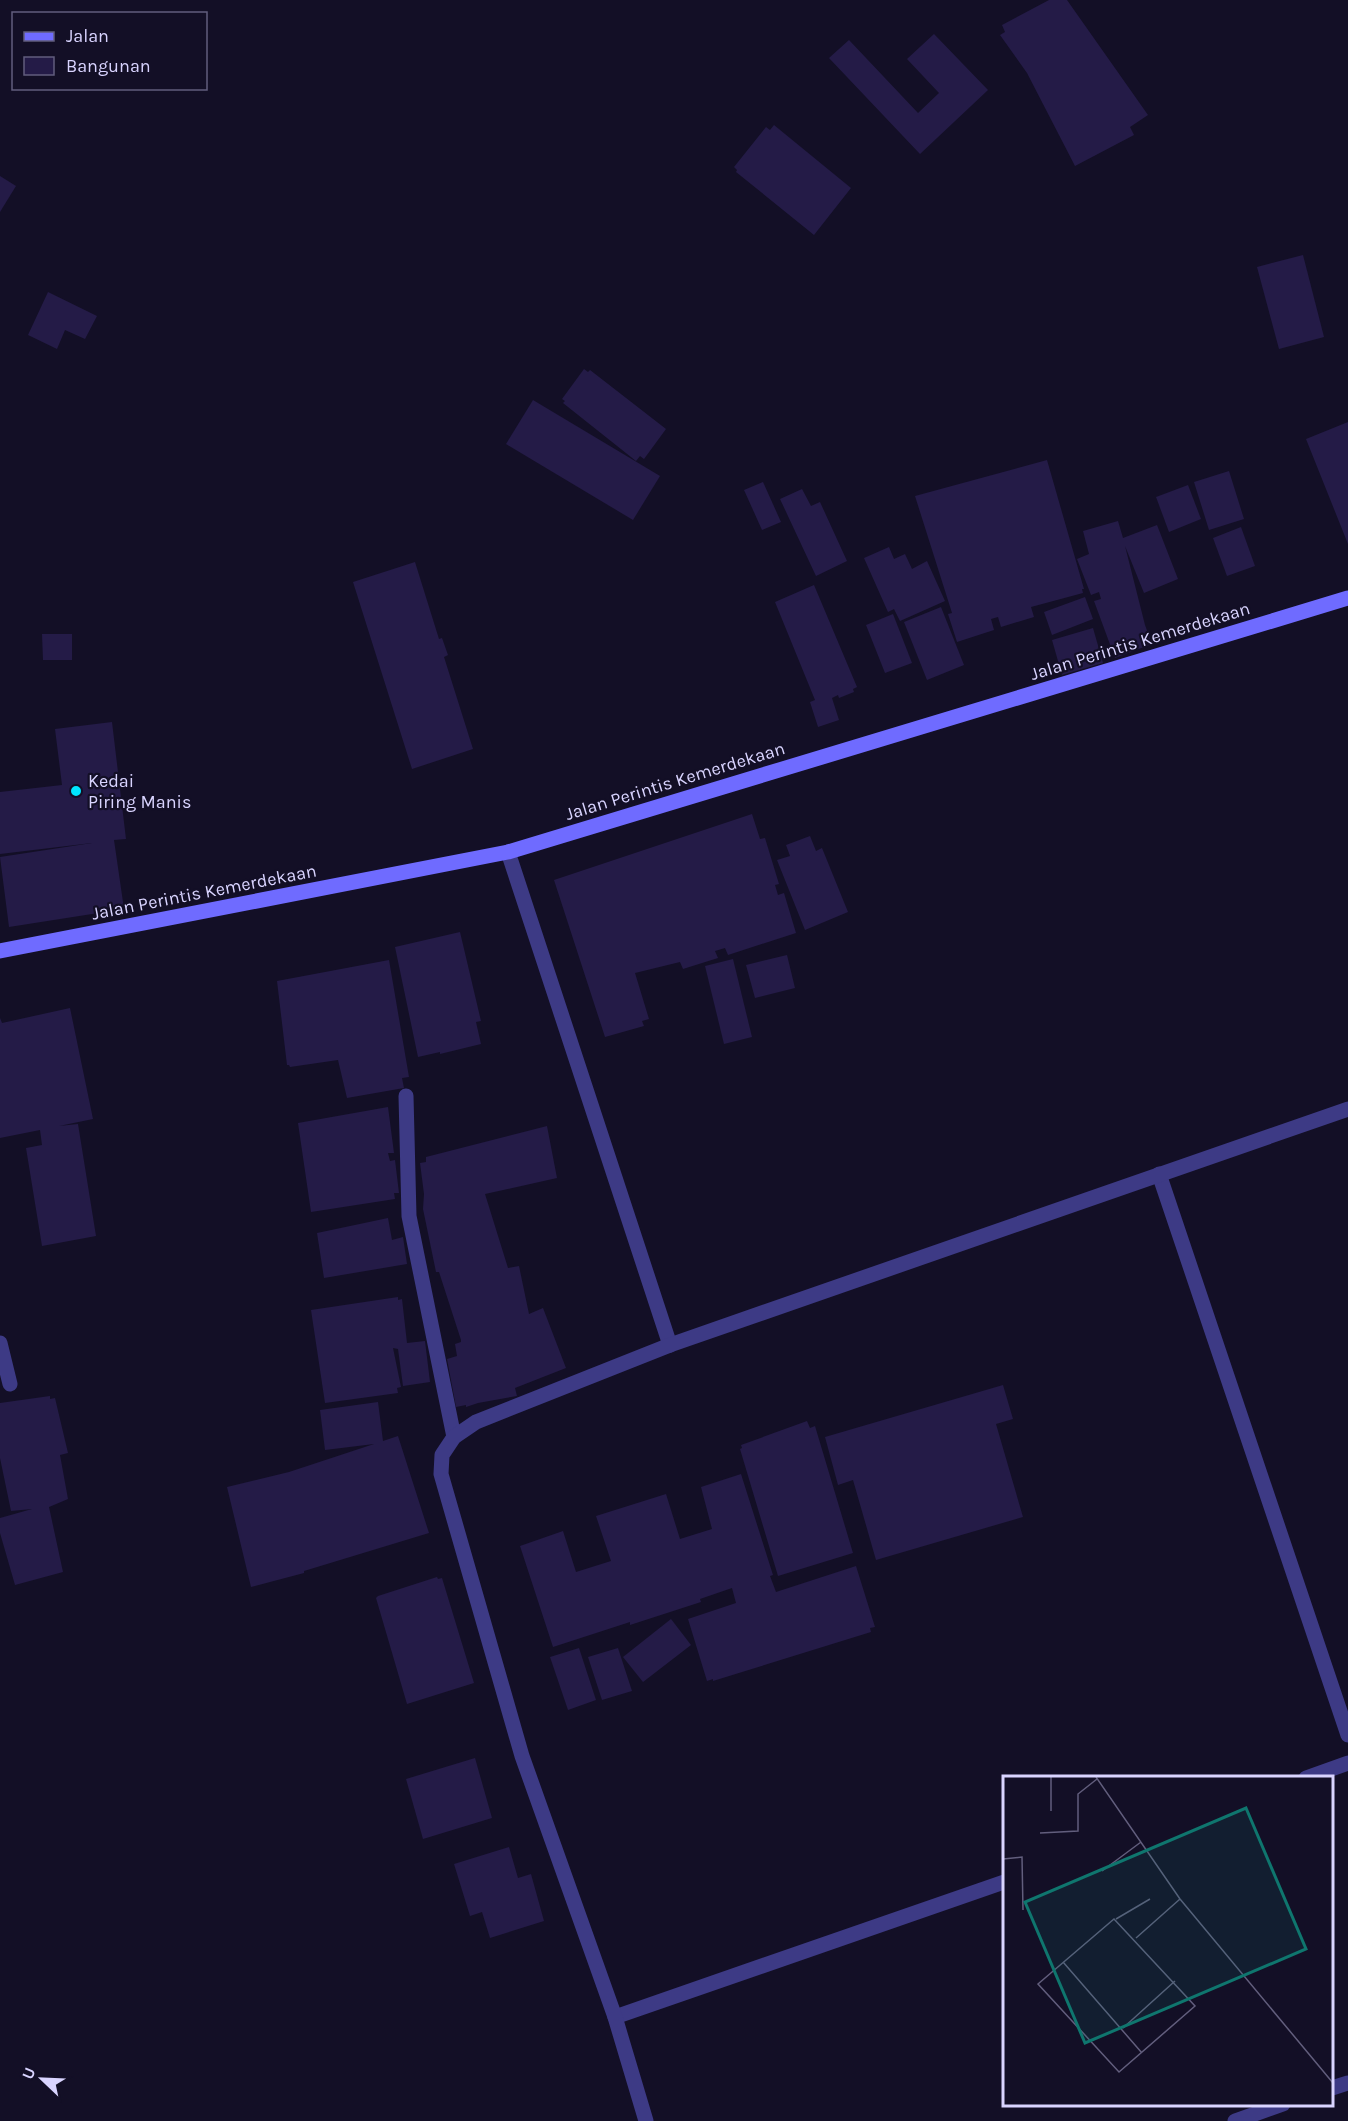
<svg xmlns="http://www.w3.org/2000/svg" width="1348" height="2121" viewBox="0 0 1348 2121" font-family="Karla,sans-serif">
	<rect width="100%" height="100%" fill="#130f26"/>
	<g fill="#241b47">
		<polygon points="1049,0 1067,0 1148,115 1130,127 1134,135 1075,166 1027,73 1000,35 1005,32 1002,25"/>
		<polygon points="934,34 988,90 920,154 829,58 849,40 918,113 939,93 907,59"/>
		<polygon points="774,125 851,188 814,235 736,172 737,170 734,167 766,127 770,130"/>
		<polygon points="0,176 16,186 0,212"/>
		<polygon points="1303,255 1324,337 1279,349 1257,267"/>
		<polygon points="48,292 97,316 85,339 65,330 57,349 28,335"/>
		<polygon points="584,369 588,372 590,370 666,429 644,459 640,456 636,461 563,403 565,401 562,399"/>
		<polygon points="533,400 660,476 633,520 506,444"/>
		<polygon points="1348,422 1348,544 1306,439"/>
		<polygon points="1047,460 1084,589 1082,589 1083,593 1031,607 1034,617 1001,627 998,617 991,619 994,630 957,642 948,614 952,613 915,496"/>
		<polygon points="1229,471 1244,519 1209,530 1194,482"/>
		<polygon points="763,482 781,522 762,530 744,490"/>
		<polygon points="1188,485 1201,519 1169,532 1156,497"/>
		<polygon points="802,489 811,506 820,502 847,561 816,576 780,499"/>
		<polygon points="1118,521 1123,538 1157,525 1178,579 1144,593 1125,546 1145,625 1152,644 1115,658 1094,601 1101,599 1099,592 1091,595 1077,559 1089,554 1083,531"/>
		<polygon points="1241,527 1255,566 1227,576 1213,538"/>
		<polygon points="889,547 894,559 905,554 912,569 927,561 945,601 900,621 894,609 888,612 864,558"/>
		<polygon points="415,562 439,639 442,638 448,655 444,657 473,749 412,769 353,582"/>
		<polygon points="814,585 857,687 853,689 854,692 839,698 838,695 832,698 839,720 818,727 810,702 815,700 775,602"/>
		<polygon points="1085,597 1093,619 1052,635 1044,612"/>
		<polygon points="941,607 964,665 927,680 904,622"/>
		<polygon points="893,614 912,663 885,673 866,625"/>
		<polygon points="1093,628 1103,663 1062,675 1052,640"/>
		<polygon points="42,634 72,634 72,660 43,660"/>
		<polygon points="112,722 126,839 114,840 124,909 9,927 0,857 92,843 0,854 0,792 62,785 55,729"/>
		<polygon points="752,814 760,839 765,838 779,884 775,885 778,895 784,893 796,933 728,955 725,948 715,951 718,958 683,969 680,962 635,973 649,1019 642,1021 644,1026 605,1037 554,880"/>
		<polygon points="810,836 816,851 822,848 848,912 805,930 777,860 790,856 786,845"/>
		<polygon points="460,932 481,1021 476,1022 481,1044 440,1054 440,1052 418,1057 395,947"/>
		<polygon points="787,955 795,988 755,998 746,965"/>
		<polygon points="733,959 752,1037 724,1044 705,966"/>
		<polygon points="389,960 409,1077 402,1078 404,1088 347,1098 338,1060 290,1067 289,1065 287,1065 277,981"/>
		<polygon points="70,1008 93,1119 59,1126 78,1124 96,1236 42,1246 26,1148 42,1145 40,1130 0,1138 0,1018 2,1023"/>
		<polygon points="388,1107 394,1153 388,1153 390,1161 395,1160 399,1193 394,1193 395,1199 311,1212 298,1123"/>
		<polygon points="547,1126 557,1178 485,1194 508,1268 519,1266 529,1314 543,1308 566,1368 515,1388 517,1396 478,1403 466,1407 466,1405 456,1407 447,1359 457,1356 455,1344 461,1342 461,1340 439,1272 436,1272 423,1209 424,1194 420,1163 426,1162 426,1157"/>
		<polygon points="388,1218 392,1240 403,1237 407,1264 324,1278 317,1233"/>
		<polygon points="398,1297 398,1300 402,1299 407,1343 425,1341 430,1382 403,1386 398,1349 393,1348 401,1387 397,1388 398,1393 325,1403 311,1310"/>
		<polygon points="1003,1385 1013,1419 996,1424 1023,1517 876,1560 853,1480 838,1485 825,1437"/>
		<polygon points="50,1396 50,1399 55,1398 68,1453 60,1455 68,1499 49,1507 63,1572 15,1585 0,1533 0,1518 32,1509 11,1511 0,1458 0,1403"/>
		<polygon points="378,1402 383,1441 398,1436 429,1533 304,1571 304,1573 251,1587 227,1487 289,1472 374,1444 325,1450 320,1410"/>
		<polygon points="807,1421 810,1428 815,1426 853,1553 778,1576 740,1449 742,1448 741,1445"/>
		<polygon points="741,1474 773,1575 770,1576 776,1592 856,1566 875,1627 870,1628 871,1632 713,1681 713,1679 707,1681 688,1619 736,1603 732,1588 700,1599 701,1602 630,1625 630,1622 553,1647 520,1546 563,1531 576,1572 611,1561 596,1516 666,1494 680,1539 712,1529 701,1487"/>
		<polygon points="437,1577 438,1579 442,1578 474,1683 407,1704 376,1598 378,1596"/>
		<polygon points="671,1619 691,1645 643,1682 623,1657"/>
		<polygon points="579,1648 596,1700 568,1710 550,1657"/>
		<polygon points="618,1648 632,1691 602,1700 588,1657"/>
		<polygon points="475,1758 492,1818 423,1839 406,1779"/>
		<polygon points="509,1847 518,1878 531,1874 544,1921 490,1938 482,1912 470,1916 454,1864"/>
	</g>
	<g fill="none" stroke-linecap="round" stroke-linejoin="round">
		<g stroke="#3d3a85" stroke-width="15">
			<polyline points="508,852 670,1345"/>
			<polyline points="406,1096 409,1216 454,1437"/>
			<polyline points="1159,1174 1348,1735"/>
			<polyline points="0,1343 10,1384"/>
			<polyline points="1306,1778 1348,1763"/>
			<polyline points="615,2017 1004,1882"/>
			<polyline points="1332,2088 1348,2083"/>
			<polyline points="646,2121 615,2017 522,1756 441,1474 442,1455 454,1437 476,1422 670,1345 1348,1109"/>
			<polyline points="1235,2121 1283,2104"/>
		</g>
		<polyline stroke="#6f6bff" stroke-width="15" points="0,951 508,852 1348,598"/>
	</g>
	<circle fill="#00e5ff" stroke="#130f26" stroke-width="2" cx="76" cy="791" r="6"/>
	<g text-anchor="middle" stroke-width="4.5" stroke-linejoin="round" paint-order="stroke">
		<g font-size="18" fill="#d9d4ff" stroke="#130f26">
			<text transform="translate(1140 641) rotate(-17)" y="6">Jalan Perintis Kemerdekaan</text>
			<text transform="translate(675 781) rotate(-17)" y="6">Jalan Perintis Kemerdekaan</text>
			<text transform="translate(204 892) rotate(-11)" y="6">Jalan Perintis Kemerdekaan</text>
		</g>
		<g font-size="18" fill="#d9d4ff" stroke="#130f26" text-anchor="start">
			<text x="88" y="787">Kedai<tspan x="88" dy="21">Piring Manis</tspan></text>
		</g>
	</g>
	<g transform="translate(1003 1776)">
		<rect width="330" height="330" fill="#130f26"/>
		<path fill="none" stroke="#625e7d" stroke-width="1.5" d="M93,1L177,123L330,307M48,35V1M37,57L75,55V18L94,3M0,83L19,81L20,134M99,95L138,66M111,143L192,230L116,296L35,208ZM113,143L147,123M133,162L177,123M60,186L139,277M120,252L172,205"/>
		<path fill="#0f766e" fill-opacity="0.15" stroke="#0f766e" stroke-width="3" d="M243,32L303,173L82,267L22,126Z"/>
		<rect width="330" height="330" fill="none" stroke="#d9d4ff" stroke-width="3"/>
	</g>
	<rect x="12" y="12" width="195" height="78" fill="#130f26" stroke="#625e7d" stroke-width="1.5"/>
	<rect x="24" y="32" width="30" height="9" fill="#6f6bff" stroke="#625e7d" stroke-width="1.5"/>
	<text x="66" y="42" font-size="18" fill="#d9d4ff">Jalan</text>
	<rect x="24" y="57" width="30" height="18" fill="#241b47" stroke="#625e7d" stroke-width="1.5"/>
	<text x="66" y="72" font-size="18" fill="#d9d4ff">Bangunan</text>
	<g transform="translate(42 2079) rotate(293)" stroke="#130f26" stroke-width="4.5" paint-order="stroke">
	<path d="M0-4.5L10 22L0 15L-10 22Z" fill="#d9d4ff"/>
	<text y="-9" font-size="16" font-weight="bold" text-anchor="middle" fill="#d9d4ff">U</text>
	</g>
</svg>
